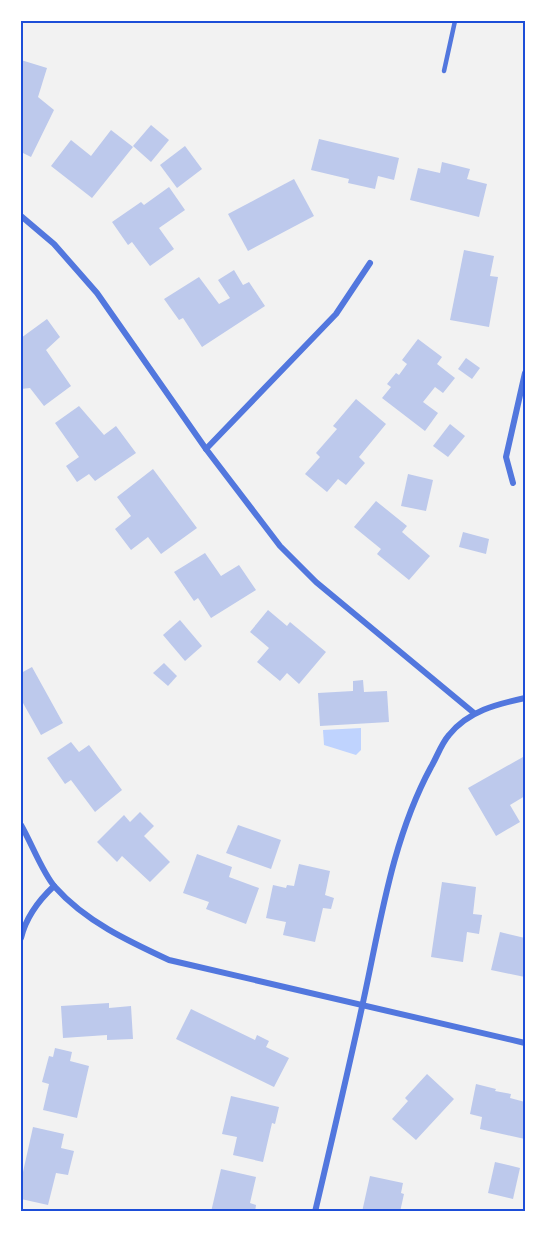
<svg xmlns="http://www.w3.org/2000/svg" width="546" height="1233" viewBox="0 0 546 1233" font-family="Quicksand,sans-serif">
	<rect width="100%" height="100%" fill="#f2f2f2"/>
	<polygon fill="#bfd3fe" points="361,728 361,750 356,755 324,745 323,730"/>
	<g fill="#bdc9ec">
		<polygon points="21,60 47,68 38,97 54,110 31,157 21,152"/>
		<polygon points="151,125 169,140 151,162 133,146"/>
		<polygon points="111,130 133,147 92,198 51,166 71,140 91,156"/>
		<polygon points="319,139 399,158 394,180 378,176 375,189 348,183 349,179 311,170"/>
		<polygon points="185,146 202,169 177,188 160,165"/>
		<polygon points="442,162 470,169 467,179 487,184 479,217 410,200 418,168 440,173"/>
		<polygon points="294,179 314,216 248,251 228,214"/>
		<polygon points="169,187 185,210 159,228 174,249 150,266 132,242 128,245 112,222 141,202 144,205"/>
		<polygon points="464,250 494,256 490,276 498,277 489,327 450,320"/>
		<polygon points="234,270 243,285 249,282 265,306 202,347 183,318 179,320 164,299 199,277 219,304 230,298 218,280"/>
		<polygon points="47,319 60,337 46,350 71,386 44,406 30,388 21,389 21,338"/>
		<polygon points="418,339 442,357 437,364 455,378 443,393 435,387 423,402 438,413 425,431 382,398 391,387 387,384 396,373 399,375 407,364 402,360"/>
		<polygon points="466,358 480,368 472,379 458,369"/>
		<polygon points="356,399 386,424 359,457 365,463 346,485 338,479 327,492 305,474 320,457 316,453 337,429 333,426"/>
		<polygon points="79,406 104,435 116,426 136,453 95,481 89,474 77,482 66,466 79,457 55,423"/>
		<polygon points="450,424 465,436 448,457 433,446"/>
		<polygon points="153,469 197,528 161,554 148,537 131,550 115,529 131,516 117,497"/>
		<polygon points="408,474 433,480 426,511 401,506"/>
		<polygon points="376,501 407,526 402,532 430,556 409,580 377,554 381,549 354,527"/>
		<polygon points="463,532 489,539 486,554 459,547"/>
		<polygon points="205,553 221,576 239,565 256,590 211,618 198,598 194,601 174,572"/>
		<polygon points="268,610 287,626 290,622 326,652 299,684 287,673 280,681 257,662 269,648 250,632"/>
		<polygon points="180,620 202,646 185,661 163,635"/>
		<polygon points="164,663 177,676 168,686 153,673"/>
		<polygon points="32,667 63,723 41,735 23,703 21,704 21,673"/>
		<polygon points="363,680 364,692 387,691 389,722 320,726 318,693 353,691 353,681"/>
		<polygon points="71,742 79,752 89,745 122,790 95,812 71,780 65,784 47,758"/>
		<polygon points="523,757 525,761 525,796 510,805 520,822 496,836 468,788"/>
		<polygon points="140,812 154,826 144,836 170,862 150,882 122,856 117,862 97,842 124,815 130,822"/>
		<polygon points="238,825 281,840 271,869 226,853"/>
		<polygon points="197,854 232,867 229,877 259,888 246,924 206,909 209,902 183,893"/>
		<polygon points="299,864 330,871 325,895 334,898 331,909 323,908 315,942 283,935 286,922 266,918 273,885 286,888 287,885 294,886"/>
		<polygon points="442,882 476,887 473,914 482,915 479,934 467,932 463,962 431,957"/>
		<polygon points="500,932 525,938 525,977 491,970"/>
		<polygon points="109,1003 109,1008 131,1006 133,1039 107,1040 107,1035 63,1038 61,1006"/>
		<polygon points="191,1009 255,1040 257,1035 269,1041 266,1047 289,1058 274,1087 176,1039"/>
		<polygon points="55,1048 72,1052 70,1061 89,1066 77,1118 43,1110 49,1084 42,1082 49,1056 53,1057"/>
		<polygon points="427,1074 454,1099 416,1140 392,1119 408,1101 405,1098"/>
		<polygon points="476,1084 496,1089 495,1091 511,1094 510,1098 525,1102 525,1139 480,1129 482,1117 470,1114"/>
		<polygon points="231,1096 279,1107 275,1124 272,1123 263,1162 233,1155 237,1137 222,1134"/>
		<polygon points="33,1127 64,1134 61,1148 74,1151 68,1175 56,1173 48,1205 21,1199 21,1181"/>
		<polygon points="495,1162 520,1168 513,1199 488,1193"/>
		<polygon points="221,1169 256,1177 250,1203 256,1205 255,1212 211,1212"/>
		<polygon points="370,1176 403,1183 401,1193 404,1194 400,1212 362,1212"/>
	</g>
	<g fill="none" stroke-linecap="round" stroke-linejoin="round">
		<polyline stroke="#5277de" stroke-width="4.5" points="444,71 455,21"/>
		<g stroke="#5277de" stroke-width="6">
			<polyline points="21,216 54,244 97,293 206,449 280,546 316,582 474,713"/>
			<polyline points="206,449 336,314 370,263"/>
			<polyline points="513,483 506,457 525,373"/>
			<path d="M21,825C31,842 43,874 55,887C85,921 128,941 169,960L525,1043"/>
			<path d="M21,938C26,917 38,901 54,886"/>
			<path d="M315,1212C331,1144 347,1076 362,1007C380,926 391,841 431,767C437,757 441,744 449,735C468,711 497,704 525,698"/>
		</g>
	</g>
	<rect width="546" height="1233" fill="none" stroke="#ffffff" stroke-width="45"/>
	<rect x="22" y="22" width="502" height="1188" fill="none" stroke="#1d4ed8" stroke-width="2"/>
</svg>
